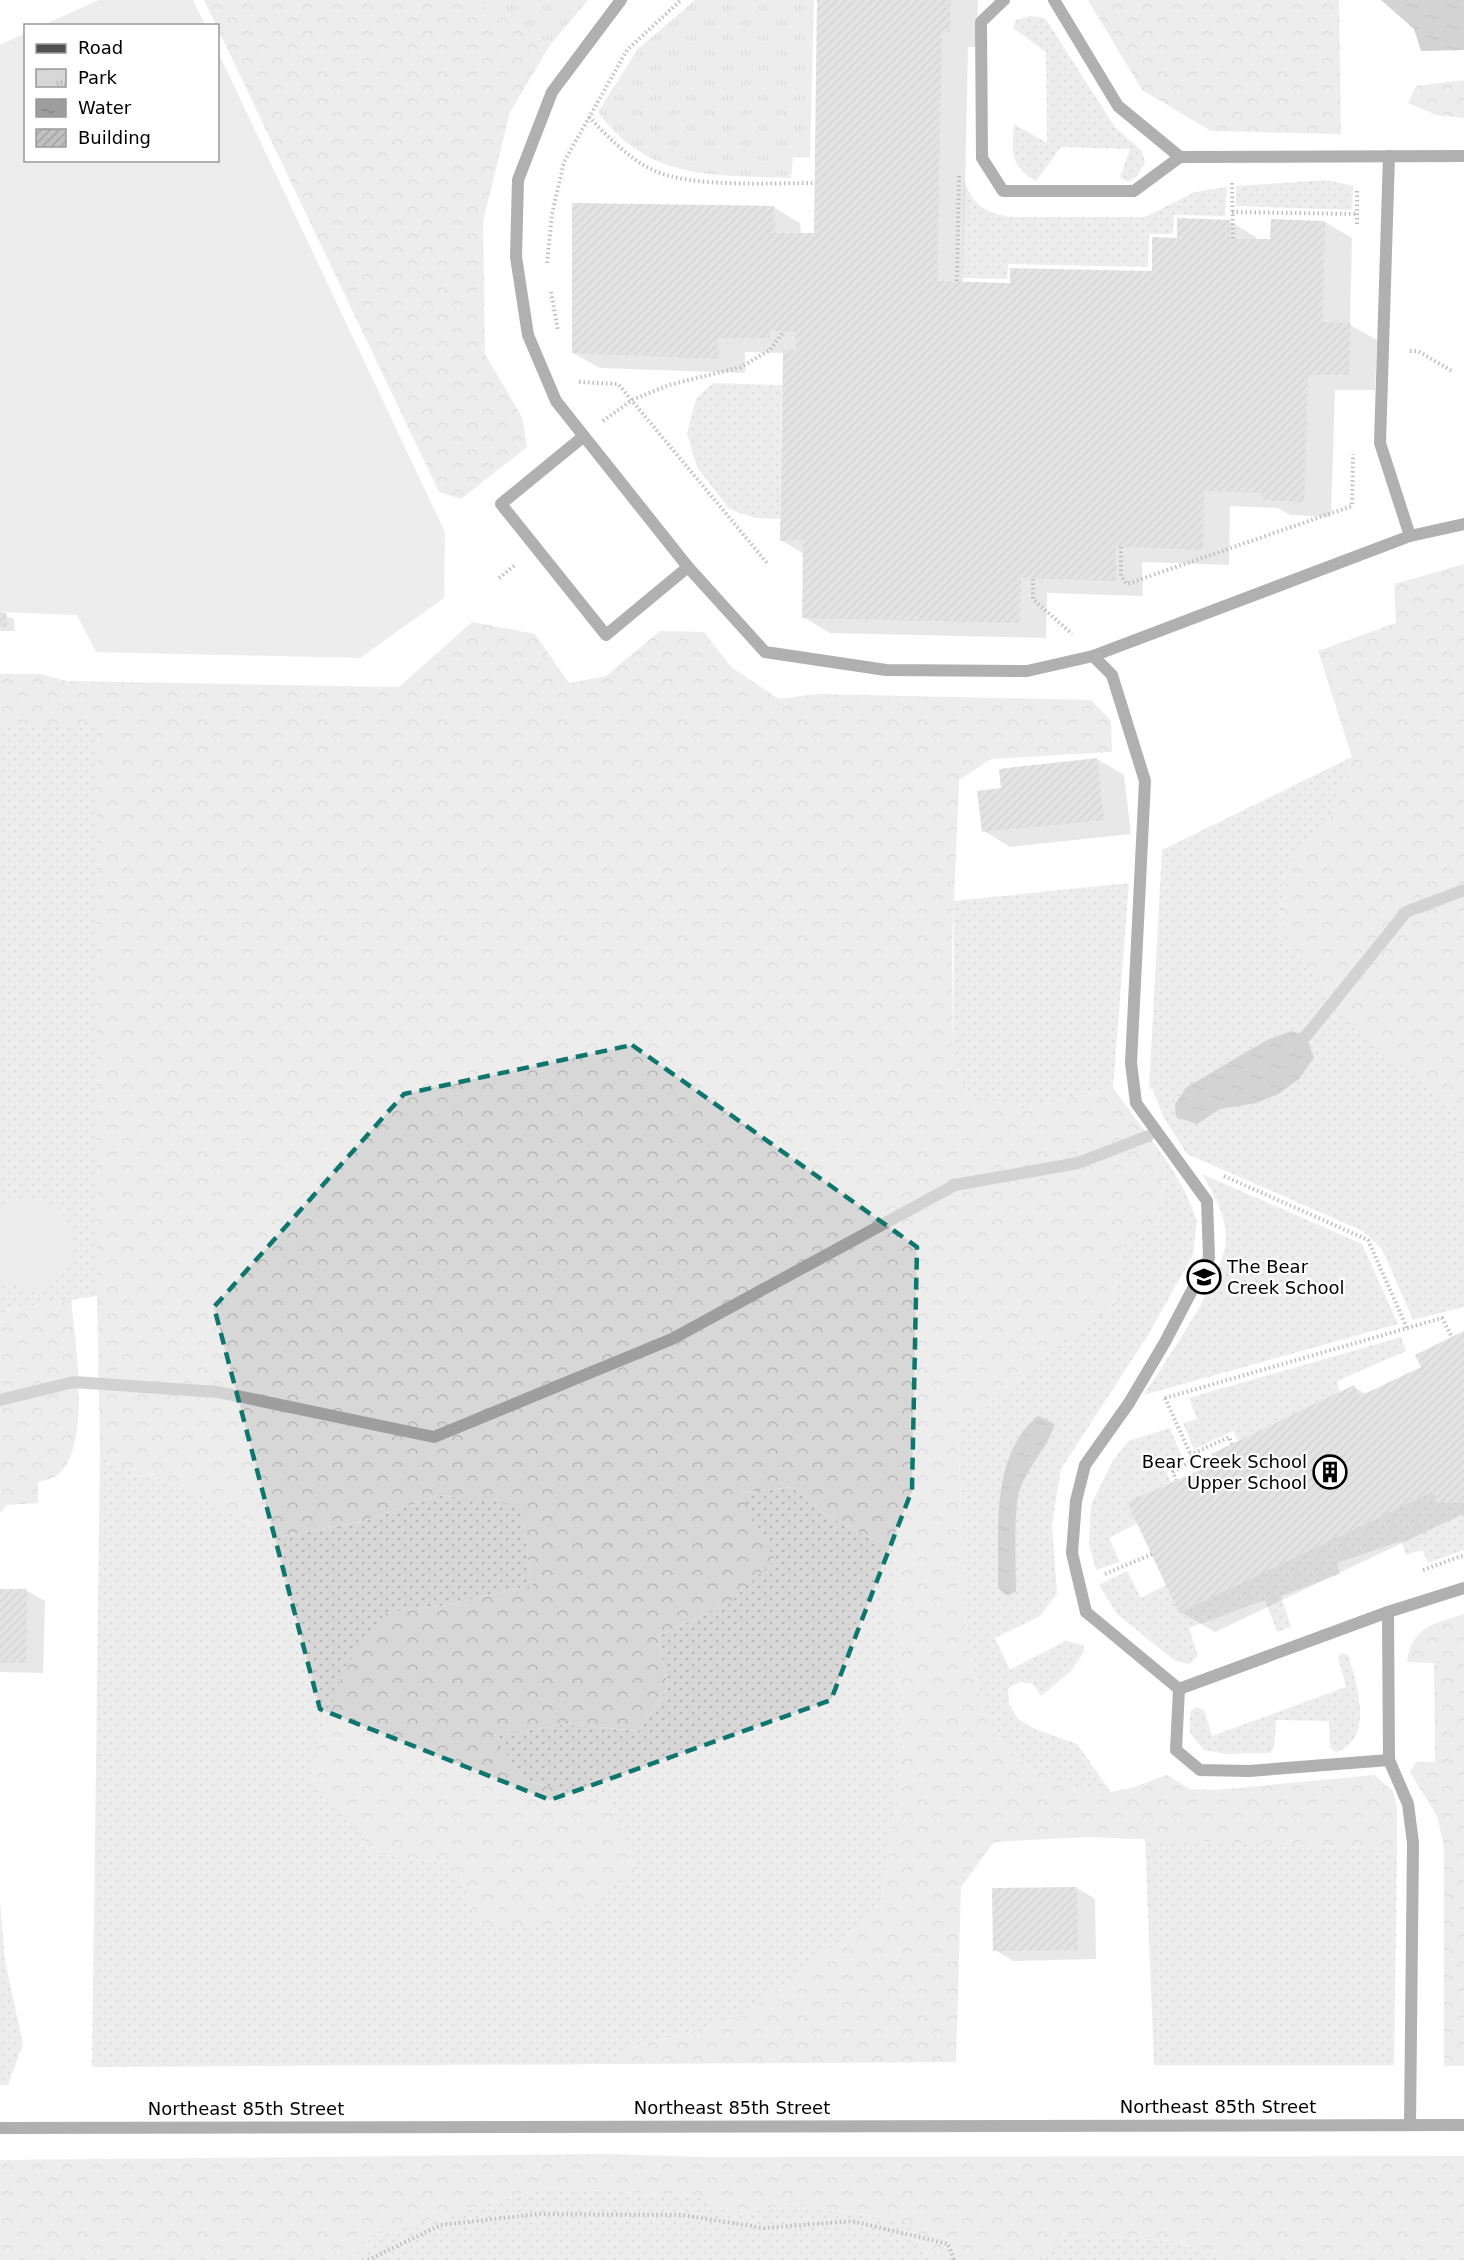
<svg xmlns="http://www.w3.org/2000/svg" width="1464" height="2260" viewBox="0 0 1464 2260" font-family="'DejaVu Sans',sans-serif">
	<defs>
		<pattern id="grass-dots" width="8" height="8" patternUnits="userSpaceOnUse" patternTransform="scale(1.5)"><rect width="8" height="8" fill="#d7d7d7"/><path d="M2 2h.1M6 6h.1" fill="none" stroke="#b7b7b7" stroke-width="1.8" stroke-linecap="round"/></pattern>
		<pattern id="forest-crowns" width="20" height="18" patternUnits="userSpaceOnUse" patternTransform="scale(1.5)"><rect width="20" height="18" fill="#d7d7d7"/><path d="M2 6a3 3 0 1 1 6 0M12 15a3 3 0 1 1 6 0" fill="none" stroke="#b7b7b7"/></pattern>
		<pattern id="park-tufts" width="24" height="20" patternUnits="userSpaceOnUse" patternTransform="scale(1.5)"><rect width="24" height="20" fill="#d7d7d7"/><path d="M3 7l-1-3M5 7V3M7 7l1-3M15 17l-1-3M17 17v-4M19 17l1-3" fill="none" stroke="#b7b7b7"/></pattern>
		<pattern id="water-ripples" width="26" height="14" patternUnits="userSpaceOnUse" patternTransform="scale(1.5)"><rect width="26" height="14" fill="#9e9e9e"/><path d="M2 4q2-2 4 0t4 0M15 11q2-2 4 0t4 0" fill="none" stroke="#868686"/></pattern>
		<pattern id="building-hatch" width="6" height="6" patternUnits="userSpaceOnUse" patternTransform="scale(1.5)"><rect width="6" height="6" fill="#c0c0c0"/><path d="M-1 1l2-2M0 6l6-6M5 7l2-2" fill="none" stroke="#a3a3a3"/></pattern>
	</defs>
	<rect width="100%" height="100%" fill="#fff"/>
	<g fill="url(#grass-dots)">
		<path d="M1030,16L1045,18L1115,127L1142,151L1145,163L1137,176L1128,182L1120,177L1130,149L1061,147L1036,181C1009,165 1012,152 1014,124L1047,143L1046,52L1013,28L1016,20Z"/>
		<polygon points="1327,180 1353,186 1352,210 1236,206 1236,186"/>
		<path d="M964,181C975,206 983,212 1010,217H1145L1195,192L1227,187L1225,216L1174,215L1173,234H1149L1148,267L1008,264L1007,279L963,278Z"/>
		<polygon points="713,383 782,385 780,519 755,518 729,509 697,467 687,433 696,399"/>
		<polygon points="0,726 97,727 97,1296 6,1310 0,1325"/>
		<polygon points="1352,757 1333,812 1285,871 1280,932 1460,1110 1460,1218 1464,1218 1464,1307 1413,1320 1382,1249 1363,1231 1187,1154 1164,1118 1152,1088 1149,1089 1162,850"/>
		<polygon points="1129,883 1113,1088 1024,1109 966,1094 953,1053 954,901"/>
		<polygon points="1167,1161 1185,1191 1197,1221 1193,1255 1148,1335 1061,1469 1052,1524 1057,1594 1040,1616 995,1638 1010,1670 1065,1641 1083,1645 1084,1652 1070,1672 1041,1696 1033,1684 1021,1682 1008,1688 1009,1704 1018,1719 1035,1729 1077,1744 1111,1792 1072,1788 1011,1756 984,1713 966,1636 958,1430 1059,1343 1111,1309 1122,1246 1158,1225"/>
		<path d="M1202,1174L1362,1244L1398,1324L1144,1395C1166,1359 1226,1277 1226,1237C1225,1213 1214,1194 1202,1174Z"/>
		<polygon points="1401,1337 1406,1351 1337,1381 1340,1392 1238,1441 1233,1431 1194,1449 1183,1423 1197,1419 1189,1398"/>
		<polygon points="1170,1428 1183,1460 1165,1469 1171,1482 1128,1502 1138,1523 1109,1538 1120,1562 1096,1570 1089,1543 1091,1505 1112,1462 1128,1441"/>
		<polygon points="100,1458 194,1491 274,1538 363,1521 439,1495 520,1504 532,1585 447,1605 385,1613 377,1854 454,1864 611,1804 524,1780 493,1736 567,1724 639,1731 668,1688 658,1636 729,1603 741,1493 792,1487 828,1516 897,1551 898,1789 880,1911 739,2018 629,2049 618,2064 92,2067"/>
		<polygon points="1434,1491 1436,1502 1464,1503 1464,1550 1428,1563 1422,1550 1406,1555 1401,1541 1337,1563 1340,1574 1281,1596 1291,1627 1277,1632 1265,1600 1189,1628 1198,1656 1189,1664 1175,1661 1117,1614 1099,1585 1127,1571 1141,1598 1166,1585 1180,1612"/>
		<path d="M1342,1653L1348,1655C1357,1684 1375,1739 1336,1752L1330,1748L1329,1721L1276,1720L1274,1748L1270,1753L1226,1754L1204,1750L1190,1733V1712L1196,1707L1204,1710L1212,1736L1346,1687L1338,1657Z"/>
		<polygon points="1145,1839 1370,1848 1397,1853 1394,2065 1154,2065"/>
		<polygon points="0,1900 5,1961 23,2044 8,2085 0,2085"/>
		<polygon points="544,2188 700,2196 733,2215 793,2204 908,2222 929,2260 350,2260 374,2235"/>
		<polygon points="1058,2234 1173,2241 1230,2260 1042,2260"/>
	</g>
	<g fill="url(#forest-crowns)">
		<polygon points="204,0 474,0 550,45 510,112 483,221 485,354 522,417 527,447 461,499 439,492"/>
		<polygon points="1088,0 1339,0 1341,134 1211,131 1142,90"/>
		<polygon points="1464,80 1464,118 1436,115 1408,103 1416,86"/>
		<polygon points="1464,564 1464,1218 1460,1218 1460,1110 1434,1094 1348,1019 1280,932 1285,871 1333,812 1352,757 1318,651 1396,623 1394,584"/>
		<polygon points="472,622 535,634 569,683 606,676 660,631 704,632 731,667 779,699 818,694 1091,700 1111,721 1112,752 991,759 959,780 952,949 953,1053 966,1094 1024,1109 1113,1088 1167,1161 1158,1225 1122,1246 1111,1309 1059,1343 958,1430 966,1636 984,1713 1011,1756 1072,1788 1111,1792 1131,1788 1167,1775 1190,1789 1216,1790 1374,1775 1393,1791 1397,1807 1397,1853 1370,1848 1087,1837 994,1842 961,1887 956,2062 618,2064 629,2049 739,2018 880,1911 898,1789 897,1551 828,1516 792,1487 741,1493 775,1560 729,1603 658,1636 668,1688 639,1731 567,1724 494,1736 524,1780 611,1804 638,1870 555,1925 481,1929 454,1864 377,1854 309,1776 343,1670 385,1613 447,1605 532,1585 520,1505 439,1495 363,1521 274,1538 194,1491 100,1458 97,1296 97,728 0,726 0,674 40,674 67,681 399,687"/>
		<path d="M71,1300C75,1338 93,1452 56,1476C51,1479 44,1480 38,1482V1503L7,1505L0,1513V1325L6,1310Z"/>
		<path d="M1464,1614V2066H1444V1847L1437,1816L1410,1772L1416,1762H1435L1434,1663L1407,1662C1412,1626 1434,1624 1464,1614Z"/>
		<polygon points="606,2154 701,2157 1464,2156 1464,2260 1230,2260 1173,2241 1058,2234 1042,2260 929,2260 908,2222 793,2204 733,2215 700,2196 544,2188 374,2235 350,2260 0,2260 0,2160"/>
	</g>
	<g fill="url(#park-tufts)">
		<polygon points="474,0 588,0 550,45"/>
		<path d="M695,0H814L810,157H793L791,178C713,175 649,181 598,112L638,49Z"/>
	</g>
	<g fill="#d7d7d7">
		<polygon points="99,0 193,0 205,25 43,25"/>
		<polygon points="25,33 26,160 218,160 218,52 445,532 444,598 360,658 96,652 77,615 0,612 0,45"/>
		<path d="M39,1199C46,1202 55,1206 60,1211C80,1233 77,1269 50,1285C44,1289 34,1290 27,1292L0,1278V1209L14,1200Z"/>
	</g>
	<g fill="url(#water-ripples)">
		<polygon points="1381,0 1464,0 1464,50 1421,51 1414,29"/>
		<polygon points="1291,1031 1306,1036 1314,1058 1299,1079 1280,1093 1256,1103 1220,1109 1197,1124 1176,1117 1175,1104 1187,1087 1267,1040"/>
		<path d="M1038,1416L1055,1424C1047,1448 1029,1465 1020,1489C1013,1506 1016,1569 1016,1591L1008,1596L998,1588C999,1532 990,1455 1038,1416Z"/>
	</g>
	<g fill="#0003">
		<polygon points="818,0 978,0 977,47 968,47 963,283 1011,285 1154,272 1179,239 1229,221 1256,237 1256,240 1271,240 1325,222 1352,238 1350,325 1377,340 1375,390 1335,390 1331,517 1290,515 1278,508 1230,506 1229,565 1142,562 1143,596 1047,593 1046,638 830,633 803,617 804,554 781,540 784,353 745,352 745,373 600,368 573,353 773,207 800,223 801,235 815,235"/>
		<polygon points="0,614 14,619 15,631 0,631"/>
		<polygon points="1097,759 1124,775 1131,834 1010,847 984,831"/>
		<polygon points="1464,1332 1464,1517 1461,1515 1215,1632 1180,1612 1218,1464 1354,1387 1366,1394 1423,1368"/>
		<polygon points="0,1590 27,1591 45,1601 43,1673 0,1672"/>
		<polygon points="1077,1888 1095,1899 1096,1959 1013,1961 995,1950"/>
	</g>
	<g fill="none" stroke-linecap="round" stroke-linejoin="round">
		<g stroke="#9e9e9e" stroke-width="12">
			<polyline points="1294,1044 1306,1036 1406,912 1464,890"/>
			<polyline points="0,1400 74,1382 218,1392 434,1437 672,1339 955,1185 1078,1163 1148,1136"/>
		</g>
	</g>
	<g fill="url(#building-hatch)">
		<polygon points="817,0 951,0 950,32 942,32 937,281 1010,283 1010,268 1152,271 1152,237 1177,238 1177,218 1230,220 1230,239 1270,239 1271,219 1325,221 1323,322 1351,323 1349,375 1308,375 1304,502 1262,500 1262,493 1204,491 1203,550 1116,547 1116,581 1021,578 1020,623 802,618 803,540 780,541 783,350 796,350 795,332 771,331 770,338 718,338 719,359 572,353 572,203 774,206 775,233 814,233"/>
		<polygon points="0,612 6,613 7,627 0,627"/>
		<polygon points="1097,758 1104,820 982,832 977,791 1001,788 999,769"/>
		<polygon points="1464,1331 1464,1503 1436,1502 1434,1491 1179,1613 1127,1502 1216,1463 1211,1454 1354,1385 1360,1396 1421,1367 1415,1355"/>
		<polygon points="0,1589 27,1589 26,1663 0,1663"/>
		<polygon points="1077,1887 1078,1950 993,1951 992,1888"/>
	</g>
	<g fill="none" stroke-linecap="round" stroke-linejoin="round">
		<g stroke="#727272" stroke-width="4" stroke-dasharray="1.5 3" stroke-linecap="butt">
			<path d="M589,117C607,136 629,159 653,170C689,188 771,183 813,183"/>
			<polyline points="1232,183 1233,239"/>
			<polyline points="1232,212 1357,214"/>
			<polyline points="1357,224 1357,189"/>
			<polyline points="547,263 552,214 564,162 627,50 681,0"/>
			<polyline points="957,281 959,174"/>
			<polyline points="551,292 558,331"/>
			<polyline points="1410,351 1418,351 1452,371"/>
			<polyline points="579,382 618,384 768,564"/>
			<polyline points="603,421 632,400 669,385 741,367 770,350 784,331"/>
			<polyline points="1121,547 1121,576 1127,584 1352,506 1353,454"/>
			<polyline points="499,578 515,565"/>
			<polyline points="1033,579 1033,599 1072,634"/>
			<polyline points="1224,1176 1368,1240 1407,1328"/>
			<polyline points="1165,1398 1442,1318 1452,1337"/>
			<polyline points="1165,1398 1193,1460 1173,1472 1176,1480"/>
			<polyline points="1190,1455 1229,1437 1232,1444"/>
			<polyline points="1423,1570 1464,1555"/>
			<polyline points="1105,1574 1152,1554"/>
			<polyline points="368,2260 441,2225 538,2214 682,2215 764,2228 852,2221 948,2244 954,2260"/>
		</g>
		<g stroke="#505050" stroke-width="12">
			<polyline points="1004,0 981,22 982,158 1003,191 1134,191 1180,157 1464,156"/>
			<polyline points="1054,0 1118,106 1180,157"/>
			<polyline points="1389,156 1380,443 1410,536"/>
			<polyline points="584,436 501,504 606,635 688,567 556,401 528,335 516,257 518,180 552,92 621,0"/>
			<polyline points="688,567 765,652 886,670 1027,671 1093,656 1410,536 1464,524"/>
			<polyline points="1093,656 1112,675 1145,781 1131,1063 1136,1103 1207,1201 1209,1258 1165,1342 1129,1403"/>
			<polyline points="1086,1612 1179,1689 1388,1612 1464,1588"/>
			<polyline points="1179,1689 1176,1750 1200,1770 1249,1771 1389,1760 1388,1612"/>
			<polyline points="1389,1760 1408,1804 1413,1843 1410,2125"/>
		</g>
		<g stroke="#505050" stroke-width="12">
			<polyline points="1086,1612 1072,1553 1076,1501 1085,1465 1129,1403"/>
			<polyline points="0,2128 1464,2125"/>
		</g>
	</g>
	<path d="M0 0H1464V2260H0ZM632,1045L917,1247L912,1490L831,1700L550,1800L320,1709L214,1307L404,1094Z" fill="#fff" fill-opacity=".55" fill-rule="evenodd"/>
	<path fill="none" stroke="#0f766e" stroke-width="4.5" stroke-dasharray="12 8" stroke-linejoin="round" d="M632,1045L917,1247L912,1490L831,1700L550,1800L320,1709L214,1307L404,1094Z"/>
	<defs>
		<g id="school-ring" transform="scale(1.725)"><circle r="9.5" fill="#fff" stroke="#000" stroke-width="1.5"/><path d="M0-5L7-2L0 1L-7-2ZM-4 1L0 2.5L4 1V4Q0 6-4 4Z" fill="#000"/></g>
		<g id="building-ring" transform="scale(1.725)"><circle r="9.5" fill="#fff" stroke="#000" stroke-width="1.5"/><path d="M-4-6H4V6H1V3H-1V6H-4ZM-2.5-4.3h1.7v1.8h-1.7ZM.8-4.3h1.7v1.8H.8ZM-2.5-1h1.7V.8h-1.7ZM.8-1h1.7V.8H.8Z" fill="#000"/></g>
	</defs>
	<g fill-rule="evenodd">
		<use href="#school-ring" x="1204" y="1277"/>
		<use href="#building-ring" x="1330" y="1472"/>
	</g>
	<g text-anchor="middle" stroke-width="4.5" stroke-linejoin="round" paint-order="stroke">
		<g font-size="18" fill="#000" stroke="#fff" text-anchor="start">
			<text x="1227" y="1273">The Bear<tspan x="1227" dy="21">Creek School</tspan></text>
			<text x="1307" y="1468" text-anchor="end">Bear Creek School<tspan x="1307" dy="21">Upper School</tspan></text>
		</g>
		<g font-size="18" fill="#000" stroke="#fff">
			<text x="1218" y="2113">Northeast 85th Street</text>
			<text x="732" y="2114">Northeast 85th Street</text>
			<text x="246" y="2115">Northeast 85th Street</text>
		</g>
	</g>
	<rect x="24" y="24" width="195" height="138" fill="#ffffff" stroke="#999999" stroke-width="1.5"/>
	<rect x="36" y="44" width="30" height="9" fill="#505050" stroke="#999999" stroke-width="1.5"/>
	<text x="78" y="54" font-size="18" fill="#000000">Road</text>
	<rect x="36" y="69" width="30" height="18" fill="url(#park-tufts)" stroke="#999999" stroke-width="1.5"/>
	<text x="78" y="84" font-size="18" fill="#000000">Park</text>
	<rect x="36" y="99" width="30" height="18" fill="url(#water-ripples)" stroke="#999999" stroke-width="1.5"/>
	<text x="78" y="114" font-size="18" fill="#000000">Water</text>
	<rect x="36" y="129" width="30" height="18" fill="url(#building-hatch)" stroke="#999999" stroke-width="1.5"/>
	<text x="78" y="144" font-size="18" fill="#000000">Building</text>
</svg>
